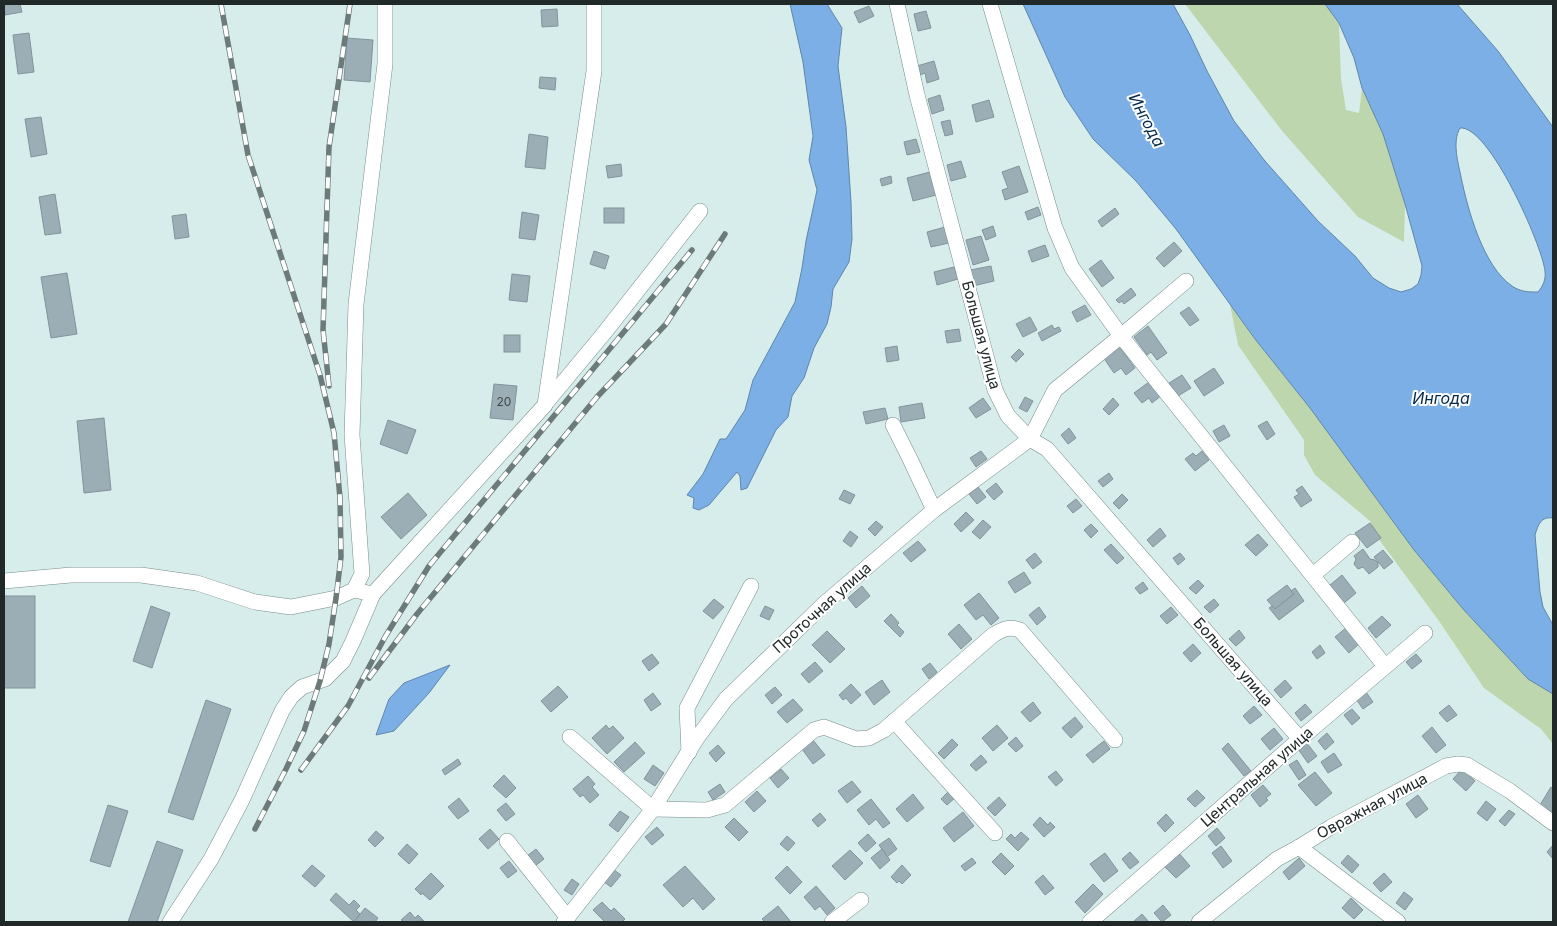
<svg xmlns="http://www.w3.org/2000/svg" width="1557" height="926" viewBox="0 0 1557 926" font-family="Inter,sans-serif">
	<rect width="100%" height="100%" fill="#d7edeb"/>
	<g fill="#bed6ad">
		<polygon points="1185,4 1325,4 1339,23 1341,79 1346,110 1359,113 1362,88 1383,134 1405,204 1404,242 1358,217 1283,132"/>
		<polygon points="1230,304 1255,339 1310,408 1414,550 1463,609 1528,679 1553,694 1553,744 1541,729 1484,688 1439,621 1375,534 1370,521 1315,475 1304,455 1304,440 1238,345"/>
	</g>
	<g fill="#7bafe5" stroke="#6086ac" fill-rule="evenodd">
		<polygon points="790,4 827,4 842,28 838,66 846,127 851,202 852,239 849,262 833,289 831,307 827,324 814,348 804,378 792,396 788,417 776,430 747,488 741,490 740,476 737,472 709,505 699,510 693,508 694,498 687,495 703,474 720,439 726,439 745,410 753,380 795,302 802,268 806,241 817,190 809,160 813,136 803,62"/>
		<path d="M1023,4H1173L1190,35L1207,71L1234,121L1265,161L1318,221L1355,256L1373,278L1389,288L1401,292L1411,289L1418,284L1421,275L1422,266L1405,204L1383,134L1362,88L1354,58L1339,23L1325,4H1457L1498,51L1553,127V518C1541,516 1538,525 1535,535L1540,592L1543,607L1553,625V694L1528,679L1463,609L1414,550L1310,408L1255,339L1176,229L1136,181L1093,139L1065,97ZM1460,128C1489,125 1542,245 1545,271C1546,280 1543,286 1538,292C1528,292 1521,292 1512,286C1483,266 1468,210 1461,177C1458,162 1452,142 1460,128Z"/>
		<polygon points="450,665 429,693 394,731 376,735 389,699 404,683"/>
	</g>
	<g fill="#9caeb5" stroke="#82949a">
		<polygon points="4,4 20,4 22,12 5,15"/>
		<polygon points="869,6 874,16 859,23 854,12"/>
		<polygon points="557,9 558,26 542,27 541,10"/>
		<polygon points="926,11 931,28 918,31 914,14"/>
		<polygon points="29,33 34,72 18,74 13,35"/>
		<polygon points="347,38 373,40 370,82 344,80"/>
		<polygon points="934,61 939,79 927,83 925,73 920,75 917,66"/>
		<polygon points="540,77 556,78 555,90 539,88"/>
		<polygon points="940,95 944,110 932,114 928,99"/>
		<polygon points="989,100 994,117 976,122 972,105"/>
		<polygon points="41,117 47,154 31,157 25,119"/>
		<polygon points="950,120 953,134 945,136 941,122"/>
		<polygon points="529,134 548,137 545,169 525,167"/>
		<polygon points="916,139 920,152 907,155 904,142"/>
		<polygon points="961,161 966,177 951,181 947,165"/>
		<polygon points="621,164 622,176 608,178 606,166"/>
		<polygon points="1019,166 1028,192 1005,200 1002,190 1008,188 1002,172"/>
		<polygon points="930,172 936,195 913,201 907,178"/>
		<polygon points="891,176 892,183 882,186 880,179"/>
		<polygon points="55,194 61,233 45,235 39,197"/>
		<polygon points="1038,207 1041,215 1028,220 1025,212"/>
		<rect x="604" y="208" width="20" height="15"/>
		<polygon points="1115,208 1119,214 1102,227 1098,221"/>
		<polygon points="522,212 539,215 535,240 519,238"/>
		<polygon points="186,214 189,237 175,239 172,216"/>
		<polygon points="993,226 996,236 986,240 982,230"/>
		<polygon points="945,227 949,243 931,247 927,232"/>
		<polygon points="981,236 989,260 973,265 966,240"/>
		<polygon points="1174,242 1182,251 1164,267 1156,258"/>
		<polygon points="1045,245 1049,256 1032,262 1028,251"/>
		<polygon points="594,251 609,256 605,269 590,264"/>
		<polygon points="1101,260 1114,278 1102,287 1089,269"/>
		<polygon points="991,266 994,281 973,286 970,270"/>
		<polygon points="954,267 958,279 937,285 934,272"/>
		<polygon points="67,273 77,334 51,338 41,277"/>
		<polygon points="512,274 530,276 527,302 509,300"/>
		<polygon points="1131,288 1136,295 1124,304 1122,301 1119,303 1116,300"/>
		<polygon points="1085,305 1091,315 1077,322 1072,312"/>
		<polygon points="1189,307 1199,320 1190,326 1180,313"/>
		<polygon points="1030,317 1037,330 1023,337 1016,324"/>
		<polygon points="1052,325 1054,329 1059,327 1061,331 1042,341 1038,333"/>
		<polygon points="1148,326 1167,353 1157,360 1151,352 1147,355 1134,337"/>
		<polygon points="959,329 961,341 947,343 945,331"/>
		<rect x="504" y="335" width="16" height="17"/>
		<polygon points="897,346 899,360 887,362 885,348"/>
		<polygon points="1119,346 1135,368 1126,375 1121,368 1114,373 1103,357"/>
		<polygon points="1019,349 1024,354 1016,362 1011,357"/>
		<polygon points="1214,368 1224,383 1204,396 1194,381"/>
		<polygon points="1182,375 1191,388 1178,396 1169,383"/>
		<polygon points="1149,382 1162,395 1152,403 1149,398 1142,403 1134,393"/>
		<polygon points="494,384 517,386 513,420 490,418"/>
		<polygon points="1025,397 1033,401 1027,412 1019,408"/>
		<polygon points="983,398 991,409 976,418 969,408"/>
		<polygon points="1113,398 1119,405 1109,415 1103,409"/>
		<polygon points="922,403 925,418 901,422 899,407"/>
		<polygon points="885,408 888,419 866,424 863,412"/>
		<polygon points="104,418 111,490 84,493 77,421"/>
		<polygon points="388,420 416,430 407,454 380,444"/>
		<polygon points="1267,421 1275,434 1267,440 1258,426"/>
		<polygon points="1224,425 1230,436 1219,442 1213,431"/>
		<polygon points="1069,428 1076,438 1068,444 1061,435"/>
		<polygon points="981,451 987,459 976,467 970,458"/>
		<polygon points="1202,451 1209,460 1195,471 1185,459 1193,453 1196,456"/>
		<polygon points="1109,473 1113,479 1103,487 1098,481"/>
		<polygon points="996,483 1003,492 994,500 986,491"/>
		<polygon points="1302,486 1312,500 1301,507 1294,497 1299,494 1296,490"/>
		<polygon points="978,487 986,497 977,504 969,494"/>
		<polygon points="844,490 855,495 850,504 839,499"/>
		<polygon points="408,493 427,515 401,539 381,517"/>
		<polygon points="1122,494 1128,500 1119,509 1113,503"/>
		<polygon points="1076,499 1082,506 1073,513 1067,506"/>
		<polygon points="966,512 974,520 961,532 954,524"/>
		<polygon points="983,520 991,527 980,539 972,532"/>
		<polygon points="876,521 883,527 875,536 868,529"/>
		<polygon points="1370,523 1381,538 1367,548 1355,533"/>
		<polygon points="1091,524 1098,531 1091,538 1084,530"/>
		<polygon points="1160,528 1166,536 1153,547 1147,540"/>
		<polygon points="850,531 858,537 851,547 843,541"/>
		<polygon points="1258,534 1268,545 1256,556 1245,545"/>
		<polygon points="918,541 926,550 911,562 903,553"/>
		<polygon points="1111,544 1124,558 1117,564 1104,550"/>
		<polygon points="1363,549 1370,559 1375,560 1378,563 1378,567 1369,574 1363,567 1358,569 1354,564 1356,559 1354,556"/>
		<polygon points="1383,550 1393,562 1384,569 1374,557"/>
		<polygon points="1035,553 1042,562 1033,569 1026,560"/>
		<polygon points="1180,553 1185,559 1178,565 1173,558"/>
		<polygon points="1024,572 1031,583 1015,593 1008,582"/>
		<polygon points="1342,575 1356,593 1344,603 1330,585"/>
		<polygon points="1198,580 1204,586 1196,594 1189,588"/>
		<polygon points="1143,582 1148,589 1140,594 1135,588"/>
		<polygon points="1287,585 1294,594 1275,609 1267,600"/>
		<polygon points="862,586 870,596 856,608 848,598"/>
		<polygon points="1295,588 1304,601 1279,620 1269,608 1272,606 1275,609 1294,594 1291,591"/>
		<polygon points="979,593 999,618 991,625 983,615 976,620 964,605"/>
		<rect x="4" y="596" width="31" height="92"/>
		<polygon points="714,599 724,607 713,619 703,611"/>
		<polygon points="1214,599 1219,605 1210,613 1204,607"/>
		<polygon points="151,606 170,613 152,668 133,661"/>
		<polygon points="765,606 774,610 769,620 760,616"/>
		<polygon points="1039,607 1046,617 1037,625 1029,615"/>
		<polygon points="1171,607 1178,615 1167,624 1160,616"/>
		<polygon points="891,614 899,623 897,625 904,632 900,637 884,621"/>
		<polygon points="1382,616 1391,625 1376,638 1368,628"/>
		<polygon points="959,624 972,639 961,649 948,634"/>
		<polygon points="1347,627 1360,643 1349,653 1335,637"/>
		<polygon points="1239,630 1245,638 1236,646 1229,639"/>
		<polygon points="827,631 845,649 830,663 812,645"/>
		<polygon points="1193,644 1201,653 1191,662 1183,653"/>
		<polygon points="1320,645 1325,653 1317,659 1312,652"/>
		<polygon points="652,654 659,663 649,671 642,661"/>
		<polygon points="1416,654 1422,661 1412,669 1406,662"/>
		<polygon points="815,662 823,671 809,683 801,674"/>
		<polygon points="930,663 937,672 929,679 922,669"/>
		<polygon points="882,680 890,692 874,705 865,692"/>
		<polygon points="1285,680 1292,688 1281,698 1274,690"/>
		<polygon points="851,684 861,695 851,704 846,698 843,700 839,695"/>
		<polygon points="558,686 568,697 551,712 541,701"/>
		<polygon points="775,687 782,695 772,704 765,695"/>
		<polygon points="1366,692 1373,702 1363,709 1356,699"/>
		<polygon points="653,693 661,704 651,711 644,700"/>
		<polygon points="793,699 803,710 787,723 777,712"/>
		<polygon points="206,700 231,709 193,820 168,812"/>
		<polygon points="1033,702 1041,713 1030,722 1021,712"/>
		<polygon points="1305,704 1312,712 1301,721 1295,713"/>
		<polygon points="1449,705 1457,715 1447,722 1439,713"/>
		<polygon points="1254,706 1262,715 1250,724 1243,716"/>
		<polygon points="1352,709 1360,718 1352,725 1344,715"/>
		<polygon points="1075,717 1083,727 1071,738 1062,728"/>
		<polygon points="606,725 609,729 613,726 624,738 607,754 592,738"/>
		<polygon points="997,725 1008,738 993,751 982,738"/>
		<polygon points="1432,727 1446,745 1436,753 1422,736"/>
		<polygon points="1274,728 1283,739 1270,750 1261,739"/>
		<polygon points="1327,733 1334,742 1325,750 1318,741"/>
		<polygon points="1016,737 1023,746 1016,752 1008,744"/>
		<polygon points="952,739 958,745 944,759 938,753"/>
		<polygon points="813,740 825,755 813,764 802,749"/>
		<polygon points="1104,741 1110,749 1093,763 1086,755"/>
		<polygon points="635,742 645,753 624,772 614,762"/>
		<polygon points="1306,742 1317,756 1308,763 1298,749"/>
		<polygon points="1228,743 1251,771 1244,776 1222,749"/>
		<polygon points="718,745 725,753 716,762 709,753"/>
		<polygon points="1334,753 1342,765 1328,773 1321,762"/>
		<polygon points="981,755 987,762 976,771 970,765"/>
		<polygon points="458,759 461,764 445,775 442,770"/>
		<polygon points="1297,760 1306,775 1299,780 1289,765"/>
		<polygon points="653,765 664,773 655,786 644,779"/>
		<polygon points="781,769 789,778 778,788 770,778"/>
		<polygon points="1462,769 1475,781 1466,791 1453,779"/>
		<polygon points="1056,771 1063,780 1056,786 1048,777"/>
		<polygon points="1315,772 1332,793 1316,806 1298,785"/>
		<polygon points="504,775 516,788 506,798 493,786"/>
		<polygon points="588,776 595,784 592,787 599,795 590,803 583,795 580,797 573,789"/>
		<polygon points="852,781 861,792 847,803 838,791"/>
		<polygon points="720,784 725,792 713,800 708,792"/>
		<polygon points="1263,785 1271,794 1266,798 1268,800 1260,807 1251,795"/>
		<polygon points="1551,787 1553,789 1553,813 1540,805"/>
		<polygon points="951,789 957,796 947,805 941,799"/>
		<polygon points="1197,790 1205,798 1195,807 1187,799"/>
		<polygon points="757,791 766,801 754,812 745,802"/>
		<polygon points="913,794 924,808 907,822 896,809"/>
		<polygon points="1418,795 1428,809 1416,818 1406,804"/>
		<polygon points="999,797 1006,805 995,816 987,808"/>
		<polygon points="459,798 469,811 458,819 448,807"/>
		<polygon points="871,799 890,823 883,828 876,819 869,825 857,810"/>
		<polygon points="1486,801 1496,809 1487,821 1477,813"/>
		<polygon points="506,803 515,814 506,821 497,810"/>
		<polygon points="108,805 128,811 110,867 90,861"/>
		<polygon points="1509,810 1515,814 1505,826 1499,821"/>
		<polygon points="620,811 629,817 618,832 609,825"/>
		<polygon points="963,812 974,826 954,842 943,828"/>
		<polygon points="820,813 826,820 818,827 812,820"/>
		<polygon points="1166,814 1174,823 1165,832 1157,823"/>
		<polygon points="1040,817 1048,825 1050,822 1055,827 1044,837 1033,825"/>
		<polygon points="734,818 748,832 739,841 725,827"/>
		<polygon points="657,827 664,835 652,845 645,837"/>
		<polygon points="1217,828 1225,838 1216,846 1208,836"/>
		<polygon points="490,829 499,839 488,849 479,839"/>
		<polygon points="376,831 384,838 375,847 368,840"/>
		<polygon points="1021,832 1029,839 1018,851 1006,839 1011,834 1015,838"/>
		<polygon points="868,834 876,843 866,852 858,843"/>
		<polygon points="787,836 795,843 788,851 780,844"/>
		<polygon points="889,838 897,849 887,857 879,845"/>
		<polygon points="157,841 183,850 157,922 128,922"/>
		<polygon points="407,844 418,854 409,864 398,854"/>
		<polygon points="1553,845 1553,859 1547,852"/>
		<polygon points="1221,846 1232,861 1223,868 1212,853"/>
		<polygon points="536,849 544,859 535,866 527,856"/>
		<polygon points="882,849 890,860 880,869 871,858"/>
		<polygon points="850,850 863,863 845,880 832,866"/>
		<polygon points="1130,852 1139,862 1130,869 1122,859"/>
		<polygon points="1178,852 1190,866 1176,878 1163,865"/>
		<polygon points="1001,853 1014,866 1005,875 992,862"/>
		<polygon points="1105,853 1118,871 1104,882 1090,864"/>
		<polygon points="1348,855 1359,865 1352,873 1341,863"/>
		<polygon points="972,858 976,863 965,871 961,866"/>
		<polygon points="1299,858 1305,866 1289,880 1283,872"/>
		<polygon points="509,861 517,871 508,878 500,868"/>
		<polygon points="312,865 325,876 315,887 302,876"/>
		<polygon points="902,865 911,875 902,884 899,881 897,883 891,877"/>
		<polygon points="685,866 715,899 703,910 693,898 683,907 663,885"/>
		<polygon points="787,866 802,882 790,894 775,878"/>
		<polygon points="614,870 621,875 611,887 604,882"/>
		<polygon points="431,873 444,886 430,900 422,893 421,895 415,889"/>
		<polygon points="1384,873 1392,882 1381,892 1373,883"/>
		<polygon points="1043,875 1054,888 1045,895 1035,882"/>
		<polygon points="572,879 579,884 572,895 564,890"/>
		<polygon points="1093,884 1103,894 1085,913 1075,902"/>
		<polygon points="816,886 835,908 827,915 820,906 815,910 804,897"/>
		<polygon points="1404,892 1413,899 1405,910 1396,903"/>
		<polygon points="336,893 349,905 354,900 360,906 356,910 360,914 354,922 330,900"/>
		<polygon points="1351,898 1363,910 1354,919 1342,908"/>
		<polygon points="602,902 611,911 614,908 625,919 622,922 605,922 593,910"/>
		<polygon points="1163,905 1171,915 1162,922 1154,913"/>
		<polygon points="778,906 791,922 765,922 762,919"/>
		<polygon points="365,908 378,918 375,922 354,922"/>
		<polygon points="410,912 415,918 418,915 424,921 404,922 401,920"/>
		<polygon points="1142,914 1149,922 1133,922"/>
	</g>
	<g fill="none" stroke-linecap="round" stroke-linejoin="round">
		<g stroke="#788c8a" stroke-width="16">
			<g id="minor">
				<polyline points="897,4 917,95 995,390 1008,416 1030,439 1047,449 1300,739"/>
				<polyline points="990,4 1055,228 1072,268 1121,336 1385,666"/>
				<polyline points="546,403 605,332 700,211"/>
				<polyline points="893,425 910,459 934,510"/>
				<polyline points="1313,575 1352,542"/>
				<polyline points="4,581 71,575 141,575 197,583 255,602 291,607 336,598 354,590 362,574 352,435 356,304 385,64 385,4"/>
				<polyline points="354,590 373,594 545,405 594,71 594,4"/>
				<polyline points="894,721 995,833"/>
				<path d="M570,737L653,809L707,810L725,805L814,730L824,727L856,739L869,738L884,730L993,635C1003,629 1009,626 1020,630L1115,740"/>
				<polyline points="689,752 687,708 751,586"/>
				<polyline points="507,841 568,918"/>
				<polyline points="1299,847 1398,922"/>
				<polyline points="170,922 211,859 242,800 282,711 291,697 302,687 325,679 343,661 353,641 373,594"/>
				<polyline points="564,922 653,809 697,738 726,699 825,603 934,510 1030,439 1055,390 1121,336 1186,281"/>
				<polyline points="832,922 861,900"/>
				<polyline points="1090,922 1300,739 1425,633"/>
				<polyline points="1199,922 1277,859 1299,847 1331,827 1446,766 1458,764 1467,765 1510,791 1553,823"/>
			</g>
		</g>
		<use href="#minor" stroke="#fff" stroke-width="15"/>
		<g stroke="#6c7a79" stroke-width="5.5">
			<g id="rail">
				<polyline points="221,4 248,155 320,375 334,433 340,498 341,557 336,598 329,644 320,681 304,731 286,769 255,829"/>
				<polyline points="329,386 323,330 329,147 350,4"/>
				<polyline points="369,678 417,614 597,397 666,324 725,234"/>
				<polyline points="301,770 348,706 385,637 429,566 692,250"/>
			</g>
		</g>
		<use href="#rail" stroke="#fff" stroke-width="4" stroke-dasharray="11" stroke-linecap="butt"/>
	</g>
	<g text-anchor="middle" stroke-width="4" stroke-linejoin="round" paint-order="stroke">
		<g font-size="12" fill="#3f4a4b">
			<text x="504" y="406">20</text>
		</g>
		<g font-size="15" fill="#202828" stroke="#fff">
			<text transform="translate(981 335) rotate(75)" y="5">Большая улица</text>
			<text transform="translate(822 608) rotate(-42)" y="5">Проточная улица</text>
			<text transform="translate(1233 662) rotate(49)" y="5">Большая улица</text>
			<text transform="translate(1257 777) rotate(-41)" y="5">Центральная улица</text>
			<text transform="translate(1372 806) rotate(-28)" y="5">Овражная улица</text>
		</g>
		<g font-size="16" font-style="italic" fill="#032a4c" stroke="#fff">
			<text transform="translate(1147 120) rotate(62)" y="6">Ингода</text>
			<text x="1441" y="404">Ингода</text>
		</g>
	</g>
	<rect width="1557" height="926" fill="none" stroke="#202828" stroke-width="10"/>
</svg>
